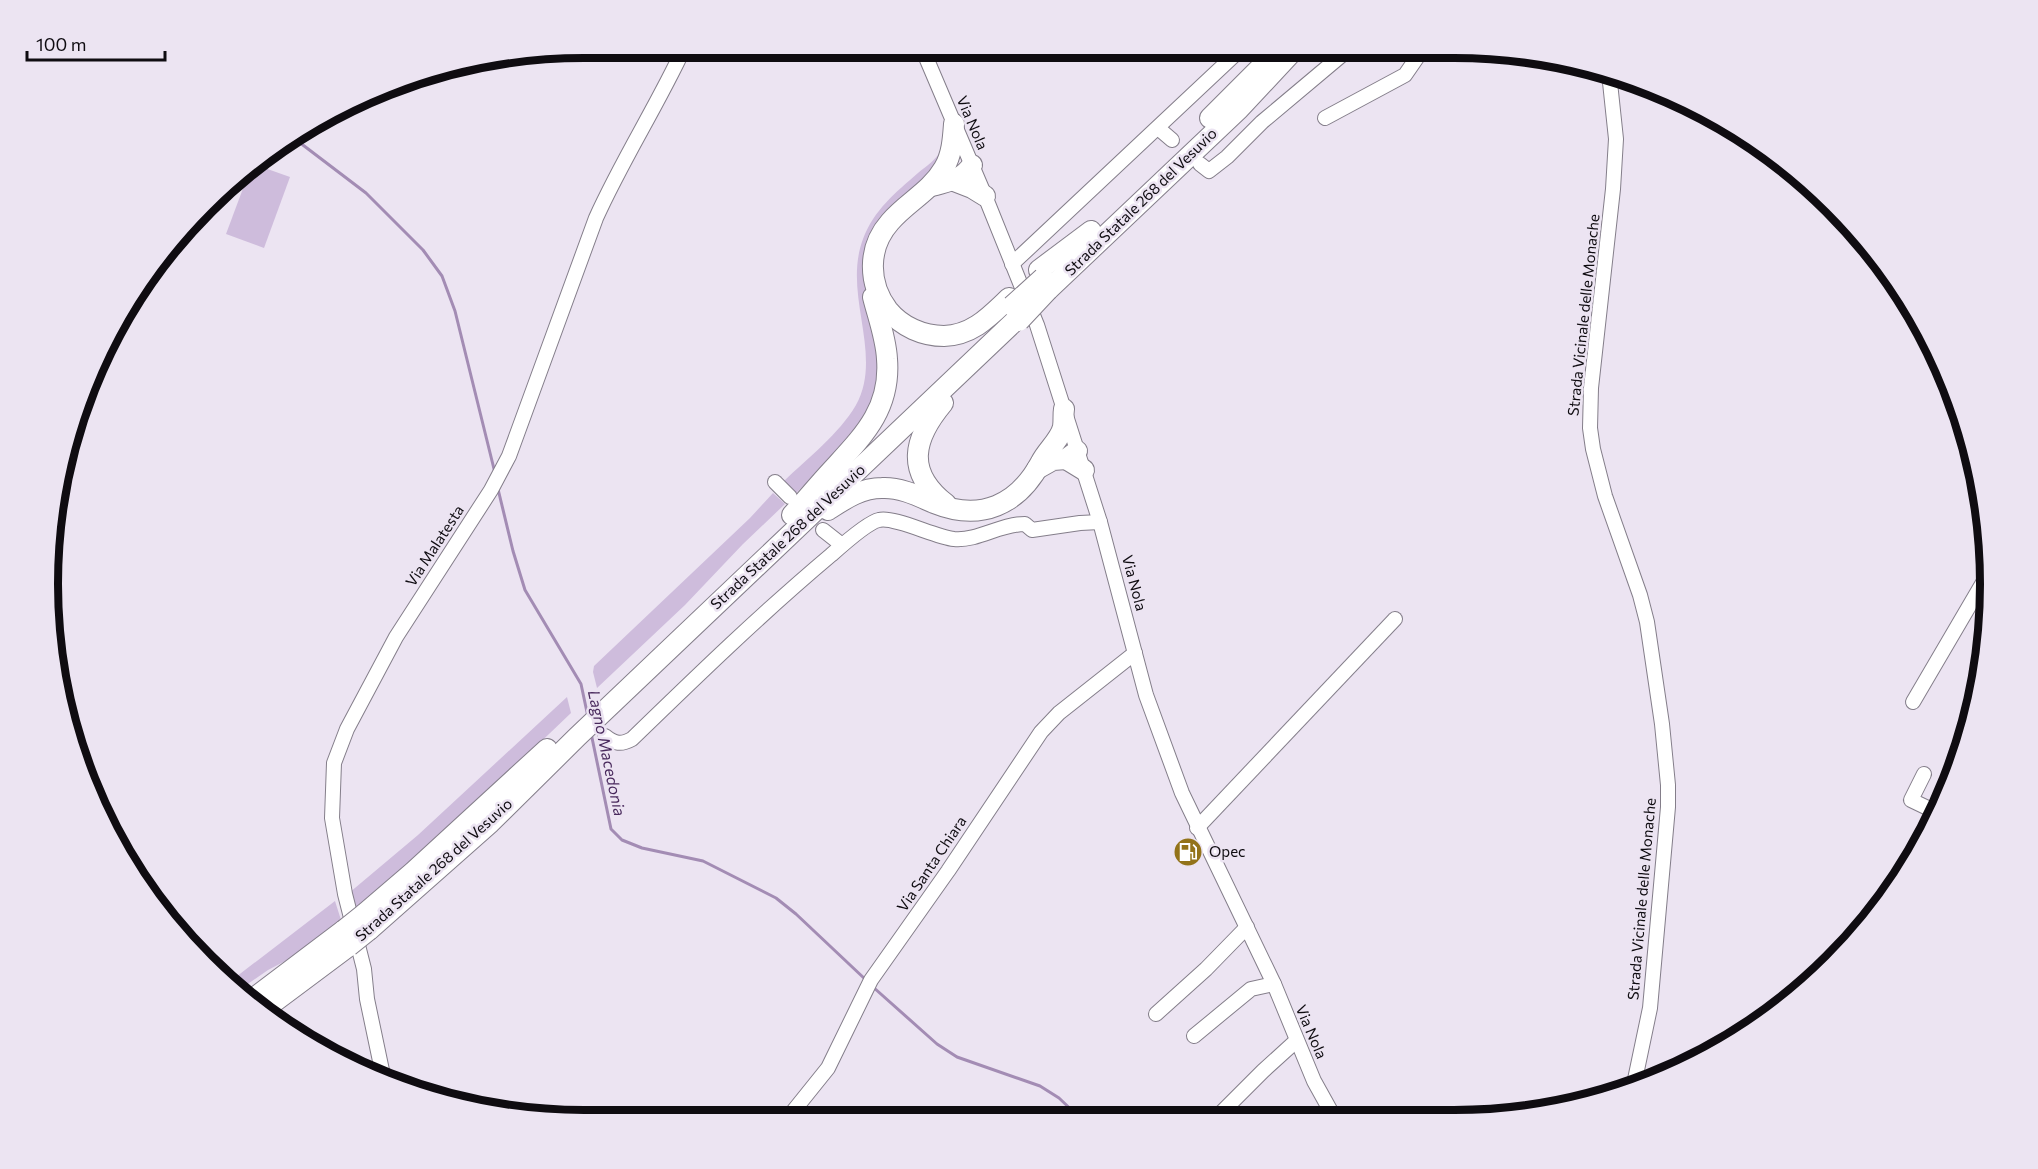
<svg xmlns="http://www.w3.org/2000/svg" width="2038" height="1169" viewBox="0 0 2038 1169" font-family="Commissioner,sans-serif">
	<rect width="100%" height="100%" fill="#ece4f2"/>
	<g fill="#cebcdc">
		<path d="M945,138L939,166L876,228L882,349L878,399L843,449L796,493L784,481C808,458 839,434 856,405C884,354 842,295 863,239C874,210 895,193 918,173C924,168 933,162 938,155C941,150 943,143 945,138Z"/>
		<polygon points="253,164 290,177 264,248 226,234 251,167"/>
		<polygon points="773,493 785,504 743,544 685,605 597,688 593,672 594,666 750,518"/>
		<polygon points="567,697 571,713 461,818 353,912 349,893 418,835"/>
		<polygon points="335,901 341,920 291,958 268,970 242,988 232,980"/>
	</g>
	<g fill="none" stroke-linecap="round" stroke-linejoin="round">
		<g stroke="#a38cb4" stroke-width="3">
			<polyline points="295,139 366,193 423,250 442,276 455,311 495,473"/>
			<polyline points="498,489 513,551 525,590 581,684 588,717"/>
			<polyline points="591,733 611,829 622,840 642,848 703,861 776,898 796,914 866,980"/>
			<polyline points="873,987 937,1044 957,1057 1040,1086 1059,1098 1080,1118"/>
		</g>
		<g stroke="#847e8a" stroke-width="16">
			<g id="minor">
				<polyline points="922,48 985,196 1037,325 1100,522 1146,695 1182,793 1274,984 1314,1081 1334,1117"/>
				<polyline points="1609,73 1616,139 1613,189 1591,388 1590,428 1593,449 1605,496 1640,595 1647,622 1662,724 1668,785 1668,807 1650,1008 1633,1089"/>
				<polyline points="1325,118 1405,75 1423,49"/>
				<polyline points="1158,128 1172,140"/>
				<polyline points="1200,164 1209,171 1227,157 1262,122 1349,49"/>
				<polyline points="1012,264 1241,49"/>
				<polyline points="775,482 790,497"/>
				<polyline points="823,530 842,545"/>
				<polyline points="1913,702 1988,574"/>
				<path d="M605,736C615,744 621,745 632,739C697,676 762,613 831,555C840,547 868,522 879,520C894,516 935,537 954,539C979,541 999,524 1025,524L1032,530L1080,523L1100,522"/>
				<polyline points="1924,774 1911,800 1936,812"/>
				<polyline points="1197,828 1395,619"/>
				<polyline points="1156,1014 1206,969 1247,927"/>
				<polyline points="1194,1036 1251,989 1274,984"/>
				<path d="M384,1080L367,999L364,969L345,894L332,818L334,763L347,729L396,637L491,490L509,456L596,218C622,160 657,106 684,48"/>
				<polyline points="1216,1118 1263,1071 1296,1041"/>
				<polyline points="787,1119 828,1068 871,980 948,871 1041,732 1059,713 1135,653"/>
			</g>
		</g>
		<g stroke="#847e8a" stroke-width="22">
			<g id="highway">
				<polyline points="1210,118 1276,52"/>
				<path d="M954,124C953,138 952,155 944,168C930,192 907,202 890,222C867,248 868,284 888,310C902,327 923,336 944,336C973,335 990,316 1009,298"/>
				<polyline points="954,181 972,188 985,196"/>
				<path d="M932,186C949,181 962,180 972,165"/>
				<polyline points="1039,270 1091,231"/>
				<polyline points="1048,290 1239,109 1295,49"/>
				<path d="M943,403C913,439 905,472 946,504"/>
				<polyline points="1066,459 1084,470"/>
				<polyline points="1037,469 1053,460 1066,459 1077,451"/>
				<path d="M828,510C845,499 861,488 882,488C900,487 918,496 934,503C981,522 1018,505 1041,462C1047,450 1060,440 1063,427C1064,421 1063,415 1064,409"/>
				<path d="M792,515C806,500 818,485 832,470C863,436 891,409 887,359C886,338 878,317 873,297"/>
				<polyline points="364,914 413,872 547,749"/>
				<polyline points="369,930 490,823 577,737 1018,318"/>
				<polyline points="254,998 344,930"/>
				<polyline points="266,1008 349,946"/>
			</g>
		</g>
		<use href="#minor" stroke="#fff" stroke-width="14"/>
		<use href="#highway" stroke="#fff" stroke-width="20"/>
		<g stroke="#847e8a" stroke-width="22" stroke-linecap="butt">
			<g id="highway-bridge">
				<polyline points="1012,306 1043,278"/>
				<polyline points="1019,321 1048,290"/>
				<polyline points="344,930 364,914"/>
				<polyline points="349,946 369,930"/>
			</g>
		</g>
		<use href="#highway-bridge" stroke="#fff" stroke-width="20"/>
	</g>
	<defs>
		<g id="fuel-disc" transform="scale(1.5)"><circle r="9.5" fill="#93731a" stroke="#ece4f2"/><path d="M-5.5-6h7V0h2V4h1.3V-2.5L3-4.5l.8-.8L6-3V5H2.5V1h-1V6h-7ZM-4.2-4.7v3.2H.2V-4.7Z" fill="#fff"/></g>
	</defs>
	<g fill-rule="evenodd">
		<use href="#fuel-disc" x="1188" y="852"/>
	</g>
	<g text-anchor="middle" stroke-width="5" stroke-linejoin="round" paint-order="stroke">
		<g font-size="15" fill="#0f0c11" stroke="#ece4f2">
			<text transform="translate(972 123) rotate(67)" y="5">Via Nola</text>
			<text transform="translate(1141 202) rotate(-44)" y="5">Strada Statale 268 del Vesuvio</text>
			<text transform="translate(1584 315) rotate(-84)" y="5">Strada Vicinale delle Monache</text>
			<text transform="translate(788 537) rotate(-43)" y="5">Strada Statale 268 del Vesuvio</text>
			<text transform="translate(435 546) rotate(-57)" y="5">Via Malatesta</text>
			<text transform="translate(1134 583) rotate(75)" y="5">Via Nola</text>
			<text transform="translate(932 864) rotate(-56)" y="5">Via Santa Chiara</text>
			<text transform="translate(434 870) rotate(-42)" y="5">Strada Statale 268 del Vesuvio</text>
			<text transform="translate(1642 899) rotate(-85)" y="5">Strada Vicinale delle Monache</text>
			<text transform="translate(1311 1032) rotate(67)" y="5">Via Nola</text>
		</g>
		<g font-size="15" fill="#0f0c11" stroke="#ece4f2" text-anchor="start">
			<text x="1209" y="857">Opec</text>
		</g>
		<g font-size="16" font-style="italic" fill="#48295c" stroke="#ece4f2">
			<text transform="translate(607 753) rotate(78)" y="6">Lagno Macedonia</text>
		</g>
	</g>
	<path d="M0 0H2038V1169H0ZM584 58H1454A526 526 0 0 1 1980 584V584A526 526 0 0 1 1454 1110H584A526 526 0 0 1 58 584V584A526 526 0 0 1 584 58Z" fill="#ece4f2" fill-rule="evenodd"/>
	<path fill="none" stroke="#0f0c11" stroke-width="8" d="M584 58H1454A526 526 0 0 1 1980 584V584A526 526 0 0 1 1454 1110H584A526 526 0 0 1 58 584V584A526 526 0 0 1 584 58Z"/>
	<path d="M27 51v9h138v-9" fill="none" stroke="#0f0c11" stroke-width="3"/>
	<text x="36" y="51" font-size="18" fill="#0f0c11" stroke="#ece4f2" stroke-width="4.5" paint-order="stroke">100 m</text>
</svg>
